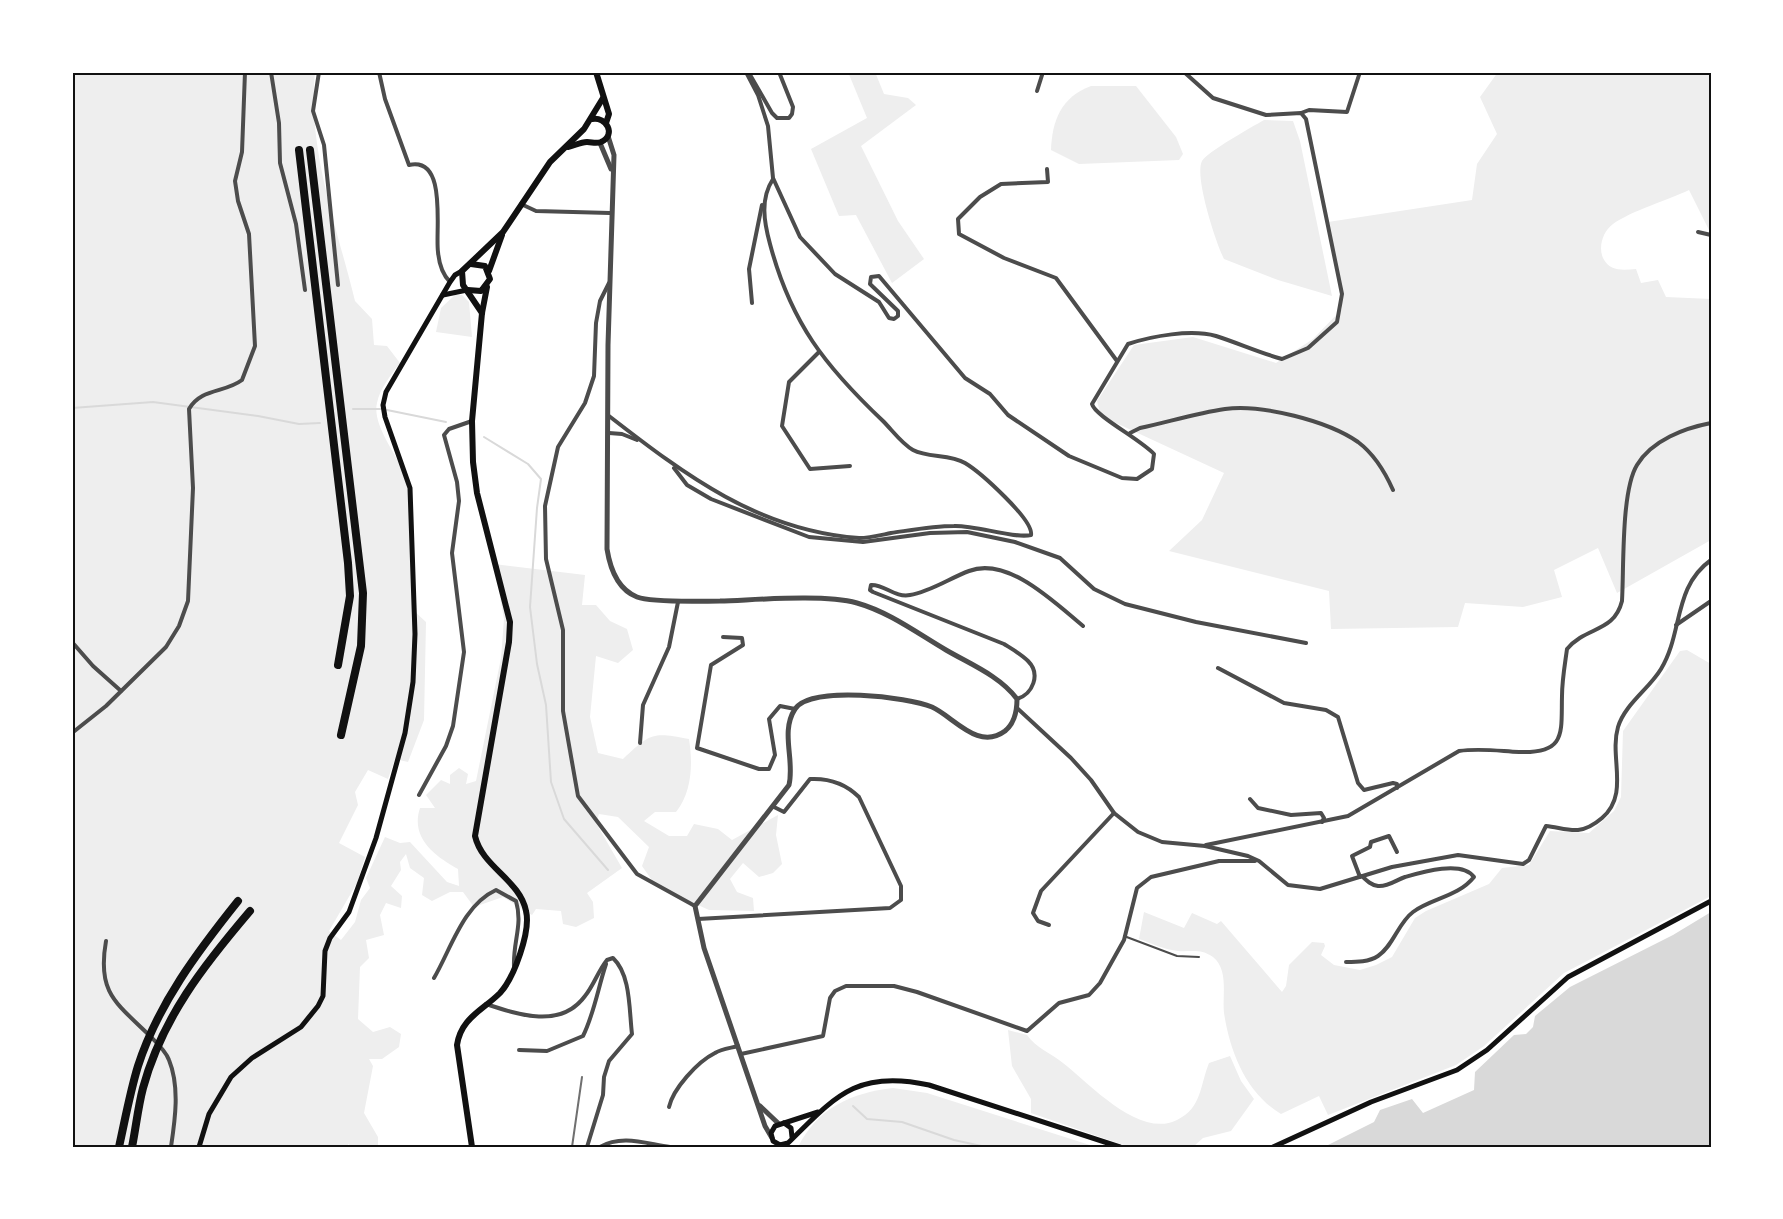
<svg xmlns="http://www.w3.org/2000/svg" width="1783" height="1219" viewBox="0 0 1783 1219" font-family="'PT Sans Narrow',sans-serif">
	<rect width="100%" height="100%" fill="#fff"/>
	<g fill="#eee">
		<path d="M72,72H315C307,149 337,227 355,301L372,319L374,345L387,346L400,363C391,375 380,388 377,403C372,424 395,452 403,471C416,507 411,570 412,609L426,622L424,720L408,762L395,759L388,779L368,770L355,792L358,805L339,843L365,857L357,883L329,931L341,940L355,922L361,900L370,888L366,878L385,837L400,843L410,842L447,882L459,886L458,869C435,856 410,838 420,808H435L426,795L441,780L450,784V775L459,768L468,774L466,784L476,781L501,658L504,619L494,564L585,575L582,605H596L610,621L627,629L633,650L618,663L596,656L590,717L598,753L623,759C651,733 652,732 689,739C693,764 692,792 676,812H655L644,821L669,836H687L694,824L718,829L732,840L778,815L776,835L782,864L773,873L759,877L743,863L730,879L737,892L753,898L754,911L709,910L656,886L642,866L649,847L618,817L599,814L596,823L622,868L587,893L593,902L594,918L576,927L563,924L561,911L536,909L532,915L503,897L474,907L463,892H450L432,901L422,895L424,878L410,868L406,854L400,862L401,870L391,886L402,896L401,908L386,903L380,915L384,935L366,940L369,958L360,967L358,1019L373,1032L390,1027L401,1034L399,1047L382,1059H369L373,1066L364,1113L378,1137V1147H350L349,1144L345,1147H72Z"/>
		<polygon points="848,72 875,72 884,94 908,98 916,105 861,146 898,221 924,259 892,283 856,215 839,216 811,149 867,118"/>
		<path d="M1498,72H1711V234L1689,190C1668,200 1631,211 1613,224C1603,231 1598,247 1603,258C1610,272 1623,270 1636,269L1641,283L1658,280L1666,297L1711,299V540L1617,593L1598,548L1554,570L1562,597L1523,607L1465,603L1458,627L1331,629L1329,591L1169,551L1202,520L1224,473L1101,416L1097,401L1134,345L1193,337L1276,363L1313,339L1342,309L1328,222L1472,200L1477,164L1497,134L1480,97Z"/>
		<path d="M1091,86H1136L1176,137L1183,154L1179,160L1079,164L1051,150C1052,121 1061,97 1091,86Z"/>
		<path d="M1264,120L1293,121L1300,141L1332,296L1278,280L1224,259C1216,243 1194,176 1202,161C1207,152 1252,127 1264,120Z"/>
		<polygon points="455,295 462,295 469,302 472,337 436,332 441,308"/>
		<path d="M1687,650L1711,664V896L1564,973L1484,1046L1456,1065L1328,1115L1319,1096L1281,1114C1246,1093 1230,1052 1224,1013C1222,995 1229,970 1213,957C1200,948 1192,952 1178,951C1165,950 1151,943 1139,939L1144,912L1184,928L1192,913L1217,924L1221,921L1282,992L1286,986L1289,965L1312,942L1324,943L1325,946L1321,955L1334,965L1360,970L1376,965L1392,957L1415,918L1426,911L1489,884L1502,868L1529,865L1550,831L1589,833L1614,811L1621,797L1623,731L1680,651Z"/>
		<path d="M1008,1030L1027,1035C1036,1048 1051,1053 1063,1063C1089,1083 1139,1139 1177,1120C1202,1108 1200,1085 1209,1063L1230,1056L1241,1081L1254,1099L1231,1131L1203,1138L1193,1147H1129L1031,1113V1099L1012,1066Z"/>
		<path d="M893,1088L927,1093L1096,1147H798C818,1107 852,1093 893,1088Z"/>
	</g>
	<polygon fill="#d9d9d9" points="1711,912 1711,1147 1324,1147 1374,1122 1380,1110 1412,1099 1423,1113 1474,1090 1475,1072 1514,1035 1526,1034 1533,1027 1535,1016 1570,987 1673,935"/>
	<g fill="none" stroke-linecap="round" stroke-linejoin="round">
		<g stroke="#d9d9d9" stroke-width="2">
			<polyline points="72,408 153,402 258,416 299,424 320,423"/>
			<polyline points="353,409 381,409"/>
			<polyline points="387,410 446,422"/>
			<polyline points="484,437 528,464 541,479 537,508 530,607 537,664 546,705 551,782 564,819 608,870"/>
			<polyline points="853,1106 867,1119 902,1122 954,1140 986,1147"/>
		</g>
		<polyline stroke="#4c4c4c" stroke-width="2" points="1124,936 1177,956 1199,957"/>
		<g stroke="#4c4c4c" stroke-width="4">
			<polyline points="271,72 279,123 280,163 296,224 305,290"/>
			<polyline points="319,72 313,111 324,145 338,285"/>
			<path d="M379,72L385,99L409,165C448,156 435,231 438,252C439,263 442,274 450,282"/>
			<path d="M746,72L758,95L768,126L773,178L800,237L835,274L879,302L889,318L894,319L898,316V311L870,284L871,277L879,276L965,378L990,394L1008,415L1069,456L1122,478L1137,479L1152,469L1154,454C1140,439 1095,416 1092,404L1128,344C1152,336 1191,329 1216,336C1238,343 1260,353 1282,359L1308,348L1337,322L1342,294L1306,119L1301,113L1266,115L1213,98L1184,72"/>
			<polyline points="749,73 772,113 777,118 789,118 792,114 793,107 779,72"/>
			<polyline points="1037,91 1043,72"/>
			<polyline points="1301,113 1309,110 1347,112 1360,72"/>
			<polyline points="1047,169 1048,182 1001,184 980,197 958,219 959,234 1004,258 1056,278 1117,361"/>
			<polyline points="521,204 536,211 610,213"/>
			<polyline points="1698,232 1711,235"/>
			<polyline points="609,283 600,301 596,323 594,376 585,403 558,447 545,506 546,559 563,630 563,711 578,796 637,874 695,906"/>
			<polyline points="752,303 749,269 762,205"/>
			<polyline points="819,352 789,382 782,426 810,469 850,466"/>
			<path d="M609,416C685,475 759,531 859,538C870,538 881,535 891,533C912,530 933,526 954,526C975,525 1015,539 1031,535C1034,520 980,472 965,463C950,454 928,458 913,450C902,444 892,430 883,421C825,366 791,323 770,244C764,222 760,199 773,179"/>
			<polyline points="609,433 622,434 637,440"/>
			<path d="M1130,433L1140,428C1168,422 1197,413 1225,409C1262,404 1328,421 1358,442C1374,454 1385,472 1393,490"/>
			<polyline points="674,468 687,485 711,499 809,537 863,542 930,533 967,532 1015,542 1060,558 1094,589 1125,604 1196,622 1306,643"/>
			<polyline points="1676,625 1711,601"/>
			<polyline points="723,637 742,638 743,645 711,665 697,748 759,769 769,769 775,755 769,719 780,706 795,709"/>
			<polyline points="72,642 93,666 121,691"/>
			<polyline points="1218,668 1284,703 1326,710 1338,717 1358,783 1364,790 1393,783 1397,784 1397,788"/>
			<path d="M1017,699C1033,694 1041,674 1028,661C1021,654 1012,649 1004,644L873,592L870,590L871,585C884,584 895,598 910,595C930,592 950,578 969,571C1008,556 1055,603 1083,626"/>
			<path d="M1017,708L1071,758L1091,780L1114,813L1138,832L1162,842L1205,846L1248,856L1259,861L1288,885L1320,889L1392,867L1458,855L1523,864L1529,860L1546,826C1557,827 1568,831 1578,830C1587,829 1595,824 1602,818C1630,794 1609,758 1618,727C1625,704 1649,689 1661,669C1683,633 1673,587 1711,560"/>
			<path d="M72,733L106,706L166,647L179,626L188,601L193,488L189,409C201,388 225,393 242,380L255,346L249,234L238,201L235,181L242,152L245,72"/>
			<polyline points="640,743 643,705 669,647 678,602"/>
			<polyline points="419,795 446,746 453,726 464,652 452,553 459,501 457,482 444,435 449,429 472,421"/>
			<polyline points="1250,799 1258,808 1291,815 1321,813 1324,818 1322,822"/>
			<path d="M1206,845L1348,816L1459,751C1480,748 1499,751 1519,752C1567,754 1561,732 1562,696C1562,680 1565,664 1567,649C1586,626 1614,633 1622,601C1624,568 1621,491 1637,465C1652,440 1685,428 1711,423"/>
			<polyline points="1360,877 1352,856 1370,847 1371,842 1389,836 1397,852"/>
			<path d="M698,919L890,908L901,900V886L859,797C845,783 829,778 810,779L784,812L774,807"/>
			<polyline points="1049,925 1038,921 1033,913 1041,891 1114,813"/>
			<path d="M106,941C97,992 115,1002 149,1035C156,1042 166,1051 169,1060C180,1087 175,1120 171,1147"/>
			<path d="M1346,962C1357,962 1369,962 1378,956C1394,945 1398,923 1413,912C1432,898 1458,897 1474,877C1462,860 1422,872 1405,877C1396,880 1388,887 1378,886C1371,885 1367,881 1362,876"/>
			<path d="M434,978C451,949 463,905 496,890L516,901C523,925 513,941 514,966"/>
			<path d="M486,1004C519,1015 561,1029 585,996C594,985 598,971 607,960L613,958C631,975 629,1010 632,1034L609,1061L604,1077L603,1095L587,1147"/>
			<path d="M519,1050L547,1051L583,1036C594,1014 598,988 606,964"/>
			<polyline points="741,1054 823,1036 830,998 835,991 846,986 894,986 917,992 1027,1031 1059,1003 1089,995 1100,983 1124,940 1137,888 1151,877 1219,861 1255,861"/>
			<path d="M669,1107C673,1089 697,1062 715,1053C721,1049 731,1048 738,1046"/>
			<path d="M600,1147C622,1134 647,1144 670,1147"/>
		</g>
		<g stroke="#4c4c4c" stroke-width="5">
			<path d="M608,136L614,155L608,345L607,549C610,568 617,589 637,597C653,603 701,601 720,601C756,600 823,594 857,603C889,612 917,633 946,650C970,664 1000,676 1017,699C1017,711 1015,723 1005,731C978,751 954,717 932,707C908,697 811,685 795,709C780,732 795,760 789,785L695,906L704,948L765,1126L772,1138"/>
			<polyline points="600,143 611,169"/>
			<polyline points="760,1106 779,1124"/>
		</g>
		<g stroke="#111" stroke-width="5">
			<polyline points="443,295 467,290"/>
			<path d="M818,1112L775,1126L771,1133L773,1141L780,1145L788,1143C835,1097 856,1069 929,1085L1120,1147"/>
			<polyline points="784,1123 791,1128 792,1137"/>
			<polyline points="199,1147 209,1114 231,1077 252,1058 301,1027 318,1006 323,996 325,951 330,938 349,912 376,838 405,733 413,682 415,634 410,488 385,417 383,405 386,392 450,282 455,275 462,271"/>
			<polyline points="1273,1147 1371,1102 1457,1070 1487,1050 1568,977 1711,901"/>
		</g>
		<g stroke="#111" stroke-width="6">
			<polyline points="596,72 609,114 606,123"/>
			<path d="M568,147C574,146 580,142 587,142C592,142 596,144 601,142C617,135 606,116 592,119"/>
			<polyline points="489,271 502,235"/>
			<polyline points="468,290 481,291 490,279 485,266 471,264"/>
			<polyline points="482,313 463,285 462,271 503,232 550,162 584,129 603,98"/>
			<path d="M472,1147L457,1045C461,1018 482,1011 500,993C514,978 531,931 526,911C520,880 482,867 475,836L509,642L510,622L477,493L473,462L472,421L482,313L487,287"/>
		</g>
		<g stroke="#111" stroke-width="8">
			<polyline points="299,150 348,563 350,596 338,665"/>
			<polyline points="310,150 363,593 361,646 341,735"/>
			<path d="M119,1147C125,1120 130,1092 138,1066C158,1004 198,951 238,901"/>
			<path d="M132,1147C136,1127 138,1107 143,1088C162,1018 204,965 250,911"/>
		</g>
		<polyline stroke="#707070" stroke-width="2" points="572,1147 582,1077"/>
	</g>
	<rect width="1783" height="1219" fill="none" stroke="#ffffff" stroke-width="147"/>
	<rect x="74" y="74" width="1636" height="1072" fill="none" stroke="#111" stroke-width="2"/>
</svg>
